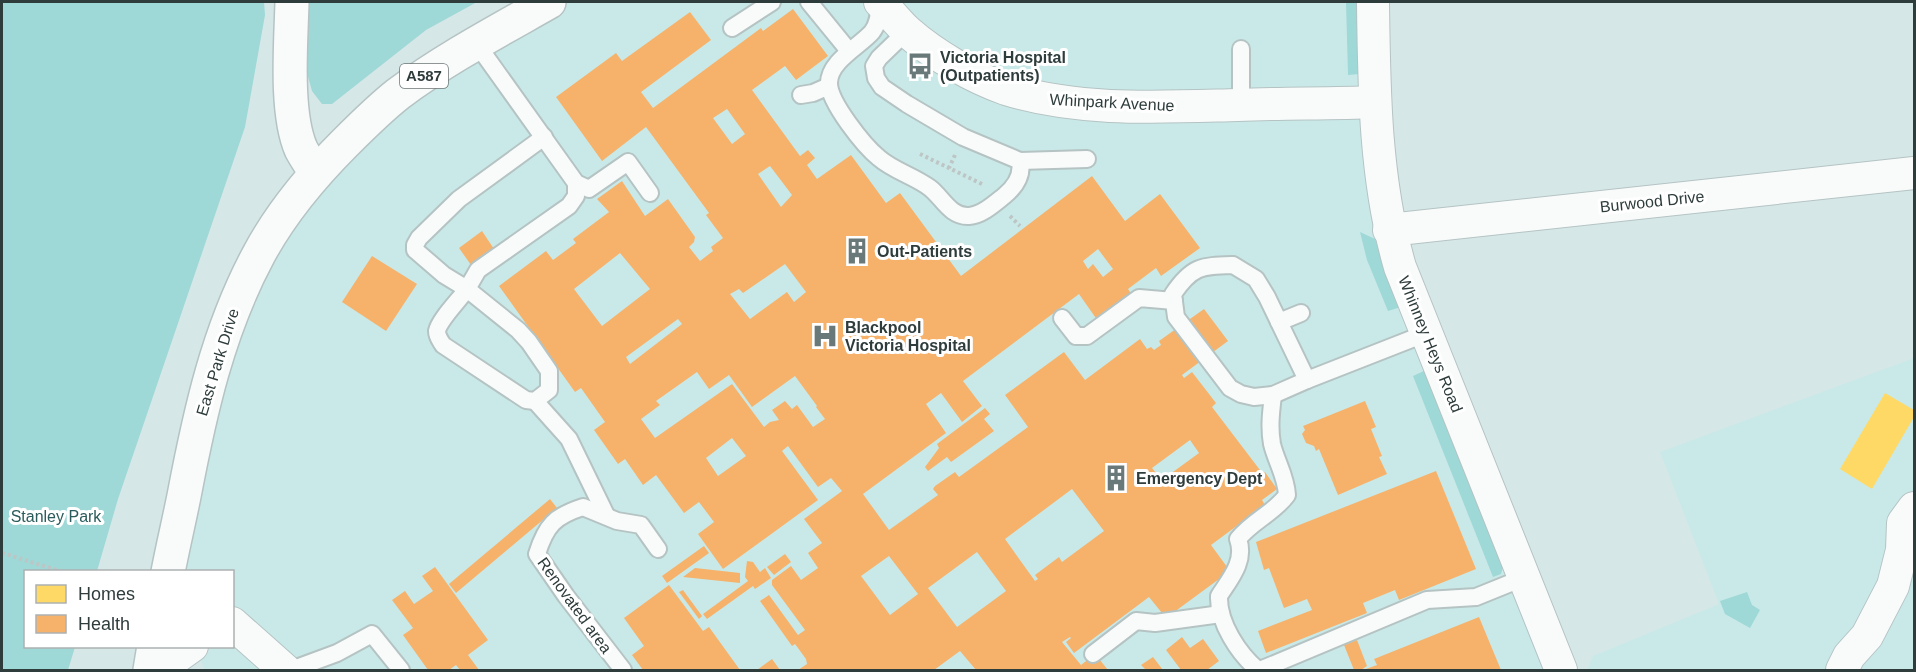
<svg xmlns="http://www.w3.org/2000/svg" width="1916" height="672" viewBox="0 0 1916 672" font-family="Helvetica,sans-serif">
	<rect width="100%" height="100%" fill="#d6e7e7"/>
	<g fill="#c9e9e8">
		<polygon points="549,2 1373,2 1382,185 1561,670 205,670 199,658 209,651 209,647 232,646 232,572 168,572 206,392 316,173"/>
		<polygon points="1914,358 1914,670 1587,670 1593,656 1719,604 1660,452"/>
	</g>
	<g fill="#9ed8d7">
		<polygon points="2,2 264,2 265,15 245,127 118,499 97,571 26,572 26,646 75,647 68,670 2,670"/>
		<polygon points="307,2 477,2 426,30 332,104 322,104 312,91 307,73 308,31"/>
		<polygon points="1346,2 1360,2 1359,74 1348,75"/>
		<polygon points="1360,232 1375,239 1401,307 1388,311 1367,260"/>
		<polygon points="1426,370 1501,558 1503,567 1501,574 1493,577 1413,376"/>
		<polygon points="1747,592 1752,605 1760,610 1750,628 1725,614 1720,601"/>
	</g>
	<polygon fill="#ffd966" points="1885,393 1914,410 1914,417 1872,489 1840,469"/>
	<g fill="#f6b26b" fill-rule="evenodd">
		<path d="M793,9L828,56L796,80L785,66L752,90L800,156L808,150L815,158L807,165L817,179L851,155L886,203L900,193L961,276L1092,176L1125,221L1160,194L1200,248L1161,276L1156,268L1128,289L1134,298L1100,324L1079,294L963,381L982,406L962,422L941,393L926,404L946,433L863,494L889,530L938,495L933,489L935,486L955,472L959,477L1028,427L1005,395L1064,352L1085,380L1140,339L1147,349L1151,347L1154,350L1161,345L1159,341L1204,309L1228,341L1182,375L1184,378L1192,372L1216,403L1212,407L1263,474L1265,472L1277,489L1262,500L1265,505L1211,545L1230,571L1166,618L1149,597L1074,653L1066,642L1071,638L1070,637L1062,642L1081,665L1095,654L1108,670H976L960,651L934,670H798L807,664L806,659L795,644L792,646L760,601L769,595L798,635L805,630L772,585V580L791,566L801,580L818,568L808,553L822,543L804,519L842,491L831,478L818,487L788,446L782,451L818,500L723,569L698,534L714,522L699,502L684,513L656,475L643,485L625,459L618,464L594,430L605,422L581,388L575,392L499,286L546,251L553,260L576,243L573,239L609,212L597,199L622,181L645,216L668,199L695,237L694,242L689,247L700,261L713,251L711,247L723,238L706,215L709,213L646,127L602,161L556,97L616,53L622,61L690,12L711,40L641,92L653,108L761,28L763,31ZM727,109L745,134L732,144L713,118ZM770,166L792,195L781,207L758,174ZM1098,249L1113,269L1103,277L1093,264L1088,269L1083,261ZM620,253L650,289L602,326L574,289ZM785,264L806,292L794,302L787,292L750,319L730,294L739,289L743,293ZM678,319L682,324L630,364L626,357ZM697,372L709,389L729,375L752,407L795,376L817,406L816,407L825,419L813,427L797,405L792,409L785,401L772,410L779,420L770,422L764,427L732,384L655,438L641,419L660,405L656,401ZM732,438L746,456L718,476L706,458ZM1190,440L1199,453L1162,480L1152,468ZM1072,489L1104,531L1062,562L1059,557L1035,575L1038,579L1035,581L1005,539ZM977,552L1006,591L957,627L928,588ZM889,556L918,594L890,615L861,576Z"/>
		<polygon points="482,231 494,249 471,265 459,248"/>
		<polygon points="372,256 417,284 386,331 342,302"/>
		<polygon points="1365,401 1376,427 1371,429 1382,456 1379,457 1387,474 1338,495 1319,449 1316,451 1314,446 1306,443 1302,434 1305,430 1303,426"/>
		<polygon points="985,408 990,414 984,419 994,431 951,462 947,457 928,471 925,467 939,448 937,444"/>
		<polygon points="1436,471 1476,569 1399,600 1395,590 1363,603 1367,613 1266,653 1258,631 1312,610 1307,599 1284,608 1269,568 1264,570 1256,542"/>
		<polygon points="550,499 557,508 456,593 449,584"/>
		<polygon points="704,546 709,553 667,583 662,576"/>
		<polygon points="785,554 791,562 774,575 767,567"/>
		<polygon points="747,561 753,562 760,572 765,568 771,578 755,589 753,586 707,619 703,614 748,581 745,577"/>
		<polygon points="435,567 488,640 468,655 479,670 460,670 456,665 449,670 428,670 403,635 413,628 392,600 405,591 414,604 433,591 422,576"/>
		<polygon points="695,568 740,573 740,583 683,577"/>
		<polygon points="669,585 703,631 709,627 740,670 643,670 632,655 644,646 624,618"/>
		<polygon points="683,590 702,616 699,619 679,592"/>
		<polygon points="1479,617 1501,670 1363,670 1377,665 1374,659"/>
		<polygon points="1182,637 1190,648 1203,639 1219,661 1207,670 1181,670 1166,650"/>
		<polygon points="1357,640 1367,666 1361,670 1354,670 1344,645"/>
		<polygon points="1153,657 1163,670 1146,670 1141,665"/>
		<polygon points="772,659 780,670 757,670"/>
	</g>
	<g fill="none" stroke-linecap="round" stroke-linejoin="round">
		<g stroke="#b5c3c3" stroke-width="20">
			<g id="lane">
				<polyline points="809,2 849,51"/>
				<path d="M880,2C879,12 879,23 872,32C860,46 829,61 829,83C829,102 864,146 879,158C894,171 914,176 930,188C942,197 950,217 969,216C982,215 994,204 1004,196C1015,187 1023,176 1020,161L963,137L907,104L882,87L876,78L874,66L879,58L907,31"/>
				<polyline points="732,28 772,2"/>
				<polyline points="476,43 576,183 589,189 628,162 650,193"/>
				<polyline points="801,95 813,93 829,86"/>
				<polyline points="1241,105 1241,49"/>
				<polyline points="544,137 459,199 419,238 415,245 415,250 444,275 467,289 478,270 569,206 576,196 576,183"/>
				<polyline points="1020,161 1087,159"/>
				<path d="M1233,265L1256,279L1267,297L1307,380L1273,395L1254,397L1241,394L1230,388L1176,317L1173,294C1192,266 1201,266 1233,265Z"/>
				<path d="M467,289L518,330L529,342L549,371V390L535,401L526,400L443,345C440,340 437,337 437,331C439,320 460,299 467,289Z"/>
				<polyline points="1062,318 1076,336 1087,336 1139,298 1174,301"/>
				<polyline points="1279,322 1301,313"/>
				<polyline points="1307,380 1427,333"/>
				<polyline points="535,401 569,439 606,515"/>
				<polyline points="1093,654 1136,621 1155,623 1221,614"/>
				<polyline points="291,670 337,653 372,634 401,670"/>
				<path d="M623,670L566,596L537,554C546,525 555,516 583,507L617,521L641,525L658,549"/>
				<path d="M1258,670C1239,654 1218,623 1219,596C1230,579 1246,561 1238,539C1252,521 1274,513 1287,495C1286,476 1276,461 1272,444C1269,427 1271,412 1273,395"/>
				<polyline points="1260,670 1427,600 1476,597 1523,578"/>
			</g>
		</g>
		<g stroke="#b5c3c3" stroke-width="34">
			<g id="street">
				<path d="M880,2C889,11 898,23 908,32C934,55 974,78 1006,89C1079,112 1162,107 1238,105C1283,103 1329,104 1375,102"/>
				<path d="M1373,2C1374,91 1375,181 1400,267L1561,670"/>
				<polyline points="1389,230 1914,173"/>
				<polyline points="232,623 285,670"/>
				<polyline points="162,670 171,661 192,646"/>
				<polyline points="1842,670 1849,656 1867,636 1893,586 1902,550 1903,523 1914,508"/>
			</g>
		</g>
		<g stroke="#b5c3c3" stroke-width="36">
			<path id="secondary" d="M292,2C291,42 285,112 301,149C305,157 311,165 316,173"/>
		</g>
		<g stroke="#b5c3c3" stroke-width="36">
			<g id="primary">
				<path d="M168,572C173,546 179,521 184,496C200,412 218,330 259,254C281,213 312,176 345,143C362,126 379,109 398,94C445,59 498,31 549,2"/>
				<polyline points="150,670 154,646"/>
			</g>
		</g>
		<g stroke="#bec5c5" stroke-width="4" stroke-dasharray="3 3" stroke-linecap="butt">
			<polyline points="920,154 949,168"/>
			<polyline points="955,155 949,168 984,185"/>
			<polyline points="1010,216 1020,226"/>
			<polyline points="2,553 63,572"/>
		</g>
		<use href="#lane" stroke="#f9fbfb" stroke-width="16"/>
		<use href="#street" stroke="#f9fbfb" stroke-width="32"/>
		<use href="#secondary" stroke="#f9fbfb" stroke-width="33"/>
		<use href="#primary" stroke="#f9fbfb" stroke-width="33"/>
	</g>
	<defs>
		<g id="bus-bare" transform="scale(2.07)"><path d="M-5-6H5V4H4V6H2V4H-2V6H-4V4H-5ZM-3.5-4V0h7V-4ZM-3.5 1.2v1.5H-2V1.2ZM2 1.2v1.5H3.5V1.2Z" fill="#697878" stroke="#fff" stroke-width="2.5" paint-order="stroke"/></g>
		<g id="building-bare" transform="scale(2.07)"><path d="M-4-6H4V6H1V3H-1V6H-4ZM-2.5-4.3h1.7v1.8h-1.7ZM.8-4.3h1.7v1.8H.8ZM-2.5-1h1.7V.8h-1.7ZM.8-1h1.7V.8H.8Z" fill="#697878" stroke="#fff" stroke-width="2.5" paint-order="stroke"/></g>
		<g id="hospital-bare" transform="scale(2.07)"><path d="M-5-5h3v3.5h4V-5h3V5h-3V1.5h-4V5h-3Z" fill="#697878" stroke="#fff" stroke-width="2.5" paint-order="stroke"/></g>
	</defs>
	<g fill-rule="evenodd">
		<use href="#bus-bare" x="920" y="66"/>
		<use href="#building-bare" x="857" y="251"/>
		<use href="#hospital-bare" x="825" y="336"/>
		<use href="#building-bare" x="1116" y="478"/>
	</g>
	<g text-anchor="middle" stroke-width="6" stroke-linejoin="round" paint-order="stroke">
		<rect fill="#fff" stroke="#6d7676" stroke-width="1.5" x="400" y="64" width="48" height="24" rx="4.5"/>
		<g font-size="15" font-weight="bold" fill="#2f3c3c">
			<text x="424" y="81">A587</text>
		</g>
		<g font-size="16" font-weight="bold" fill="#2f3c3c" stroke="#fff" text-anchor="start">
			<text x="940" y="63">Victoria Hospital<tspan x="940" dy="18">(Outpatients)</tspan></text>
			<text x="877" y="257">Out-Patients</text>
			<text x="845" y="333">Blackpool<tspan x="845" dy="18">Victoria Hospital</tspan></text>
			<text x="1136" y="484">Emergency Dept</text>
		</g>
		<g font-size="16" fill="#2f3c3c" stroke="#fff">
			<text transform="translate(1112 102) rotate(3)" y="6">Whinpark Avenue</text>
			<text transform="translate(1652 201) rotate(-6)" y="6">Burwood Drive</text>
			<text transform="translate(1431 344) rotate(68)" y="6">Whinney Heys Road</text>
			<text transform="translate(217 362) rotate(-73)" y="6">East Park Drive</text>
			<text transform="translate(575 605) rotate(54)" y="6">Renovated area</text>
		</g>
		<g font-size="16" fill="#2b5b5b" stroke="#fff">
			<text x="56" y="522">Stanley Park</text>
		</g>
	</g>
	<rect width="1916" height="672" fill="none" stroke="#2f3c3c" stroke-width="6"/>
	<rect x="24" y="570" width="210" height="78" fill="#ffffff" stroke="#acb1b1" stroke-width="1.5"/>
	<rect x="36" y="585" width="30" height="18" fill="#ffd966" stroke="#acb1b1" stroke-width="1.5"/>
	<text x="78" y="600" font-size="18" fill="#2f3c3c">Homes</text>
	<rect x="36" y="615" width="30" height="18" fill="#f6b26b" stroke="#acb1b1" stroke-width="1.5"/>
	<text x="78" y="630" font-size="18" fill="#2f3c3c">Health</text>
</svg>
